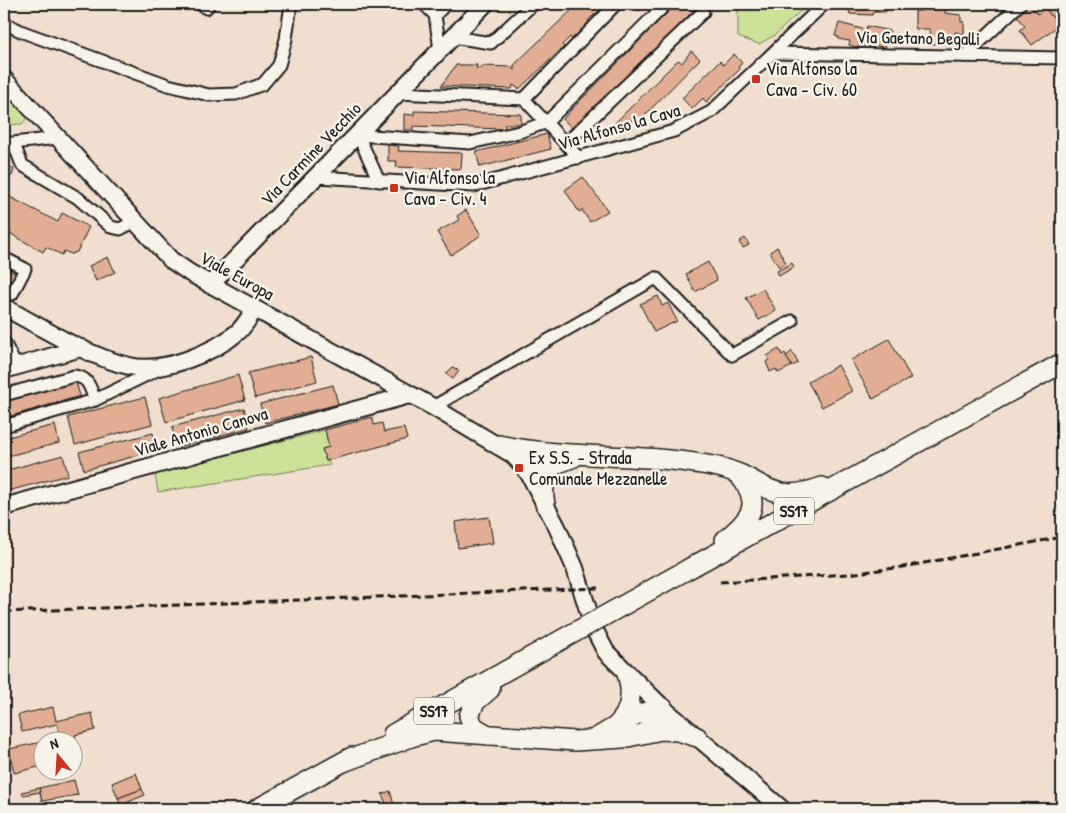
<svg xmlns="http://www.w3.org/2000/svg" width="1066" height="813" viewBox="0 0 1066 813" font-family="'Patrick Hand',sans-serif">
	<rect width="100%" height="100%" fill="#f0dece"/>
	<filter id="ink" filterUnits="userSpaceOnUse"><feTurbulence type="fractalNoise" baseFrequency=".02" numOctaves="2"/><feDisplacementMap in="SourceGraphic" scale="10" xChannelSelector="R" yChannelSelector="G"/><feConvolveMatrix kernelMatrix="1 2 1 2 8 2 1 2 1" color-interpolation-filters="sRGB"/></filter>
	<g filter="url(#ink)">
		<g fill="#cbe298" stroke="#747f5a">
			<polygon points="738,4 808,4 775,35 759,44 738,37"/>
			<polygon points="4,91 28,117 22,124 4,125"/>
			<polygon points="325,430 329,447 322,449 326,461 328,461 330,465 158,492 155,474"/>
		</g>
		<g fill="#e1ae93" stroke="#1c1c1c">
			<polygon points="578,4 608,4 588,20 589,22 572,39 570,37 562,45 564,47 519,89 513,85 512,89 441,86 456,65 477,65 476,68 482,68 482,66 512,67 514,70 514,65"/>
			<polygon points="631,4 646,4 639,11"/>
			<polygon points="676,4 699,5 575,131 563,119 570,111"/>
			<polygon points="747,4 794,4 794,8 747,7"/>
			<polygon points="847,4 894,4 885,12 873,12 872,15 850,14"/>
			<polygon points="921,4 945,4 945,13 961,15 961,22 964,22 964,34 955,32 955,43 931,44 930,29 916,29 915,26 915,11 921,11"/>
			<polygon points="1023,4 1030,4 1038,14 1045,8 1059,25 1032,45 1020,30 1025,26 1014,12"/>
			<polygon points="1051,4 1062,4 1062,24 1059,25 1045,8"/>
			<polygon points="839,23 866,30 867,26 890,31 885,48 874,45 873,48 862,45 861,48 849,45 850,41 838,39 839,37 835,36"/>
			<polygon points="691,51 700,59 637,123 633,119 623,130 615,123 678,60 682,63"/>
			<polygon points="734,54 742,63 738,67 740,69 706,102 703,98 692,109 682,98 720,61 723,65"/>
			<polygon points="414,111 521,114 521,124 505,124 505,129 413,126 413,130 404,130 404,114 414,115"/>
			<polygon points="547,134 551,149 480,167 476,152"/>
			<polygon points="388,145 399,146 398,151 462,153 461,169 396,167 397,161 388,161"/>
			<polygon points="4,165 14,169 12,176 4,173"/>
			<polygon points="583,177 608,211 590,222 582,210 579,212 565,190"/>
			<polygon points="4,194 58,222 62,213 89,227 77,252 71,254 64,251 62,255 46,247 43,252 4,230"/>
			<polygon points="466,210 481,235 451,255 437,232 459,220 457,216"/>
			<polygon points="745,238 749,245 743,248 739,242"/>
			<polygon points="777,247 786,263 779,267 770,252"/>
			<polygon points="108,257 115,272 96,281 89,266"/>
			<polygon points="708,262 717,280 695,292 686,274"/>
			<polygon points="792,263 794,267 779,276 777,271"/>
			<polygon points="4,268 18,275 10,289 4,285"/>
			<polygon points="763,289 776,311 759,320 746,298"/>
			<polygon points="658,296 662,306 668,303 677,321 654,332 640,304"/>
			<polygon points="889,339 911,378 873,399 851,360"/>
			<polygon points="779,349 782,355 785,353 792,366 778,373 776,369 770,372 766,362 769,360 767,356"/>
			<polygon points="792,351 798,363 792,366 786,357"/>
			<polygon points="311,357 317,381 255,398 248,373"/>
			<polygon points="838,365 852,391 822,407 808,382"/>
			<polygon points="453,367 459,371 453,379 446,374"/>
			<polygon points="238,375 245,400 166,422 159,398"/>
			<polygon points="76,382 80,396 4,418 4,402"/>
			<polygon points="333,385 338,404 265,423 260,404"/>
			<polygon points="145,397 152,424 75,445 68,417"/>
			<polygon points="244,408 249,428 177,447 172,427"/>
			<polygon points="372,417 374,425 382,423 384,432 404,428 407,439 326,461 322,449 329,447 325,430"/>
			<polygon points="55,425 59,443 4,457 4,438"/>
			<polygon points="153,433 157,450 84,470 79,452"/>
			<polygon points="63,455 68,475 4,492 4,471"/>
			<polygon points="489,517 493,543 458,548 455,522"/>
			<polygon points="53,707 56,721 92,713 95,730 75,735 80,758 72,760 72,740 49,740 60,738 57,724 22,732 18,715"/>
			<polygon points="42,742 42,766 14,773 9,749"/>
			<polygon points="136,773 142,789 118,798 112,783"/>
			<polygon points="74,780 78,795 42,801 39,788"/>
			<polygon points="39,788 40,792 23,795 22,792"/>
			<polygon points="142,789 145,795 121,805 118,798"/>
			<polygon points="390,791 395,808 388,809 382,794"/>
		</g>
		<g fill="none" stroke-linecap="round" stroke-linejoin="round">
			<g stroke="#1c1c1c" stroke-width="15">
				<g id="street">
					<polyline points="200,4 206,8 209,4"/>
					<polyline points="424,4 435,15"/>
					<polyline points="4,23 23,32 168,85 209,95 236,94 263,84 279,65 286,39 291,4"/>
					<polyline points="453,37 491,43 533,4"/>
					<polyline points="440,50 435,15 446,4"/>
					<polyline points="774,53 1062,58"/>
					<polyline points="965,56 1020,4"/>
					<polyline points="398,93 524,99"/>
					<polyline points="524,99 616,4"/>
					<polyline points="524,99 579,158"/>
					<polyline points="566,143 703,12"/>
					<polyline points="4,144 58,138"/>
					<polyline points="14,144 22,165 78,198 111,227 120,229 136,221"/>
					<polyline points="317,177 474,186 674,131 711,112 824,4"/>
					<polyline points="379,181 358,135 470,143 519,132 547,122 666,4"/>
					<polyline points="4,258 25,269 12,294"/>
					<polyline points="4,342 16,366"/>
					<path d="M4,395L74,376C89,377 90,388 95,400"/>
					<polyline points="433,407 656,278 732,355 792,321"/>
					<polyline points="4,426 95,400 159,369"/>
				</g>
			</g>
			<g stroke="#1c1c1c" stroke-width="20">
				<g id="secondary">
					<polyline points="4,79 171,260 190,273 433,407 513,455 527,470 557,527 575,568 594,629 606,652 663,708 782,809"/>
					<polyline points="210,285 485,4"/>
					<path d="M4,307C41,327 88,357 129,366C162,374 214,353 239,331C245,325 250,316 255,309"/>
					<polyline points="4,370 81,348"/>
					<polyline points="4,507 409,395"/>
				</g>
			</g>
			<g stroke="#1c1c1c" stroke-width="22">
				<g id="primary">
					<path d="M499,445C571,460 646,452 718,467C764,477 768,507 822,487"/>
					<polyline points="527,470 545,468 574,457"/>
					<path d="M545,504C542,489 543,473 557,463"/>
					<path d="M725,540C750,519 764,505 739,475"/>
					<polyline points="690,568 1062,363"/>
					<path d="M617,725C631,712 633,692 627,674"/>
					<polyline points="393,734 543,650"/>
					<polyline points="488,735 474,727 469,716 475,702 490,689"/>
					<polyline points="595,739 635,715 663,708 657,722 645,733"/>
					<polyline points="343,762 414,736 434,731 575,741 623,738 661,730 678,731 697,737"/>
					<polyline points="257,809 352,757"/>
				</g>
			</g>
			<use href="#street" stroke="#f7f3e8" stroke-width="11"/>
			<use href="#secondary" stroke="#f7f3e8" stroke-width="16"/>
			<use href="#primary" stroke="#f7f3e8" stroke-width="19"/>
			<g stroke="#1c1c1c" stroke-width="3" stroke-dasharray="8 4" stroke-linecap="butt">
				<polyline points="720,582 847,574 903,567 1062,537"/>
				<polyline points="4,612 598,588"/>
			</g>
			<g stroke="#1c1c1c" stroke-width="22" stroke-linecap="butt">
				<polyline id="primary-bridge" points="543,650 690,568"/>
			</g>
			<use href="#primary-bridge" stroke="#f7f3e8" stroke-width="19"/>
		</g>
	</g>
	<g fill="#c8321e" stroke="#f7f3e8" stroke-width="2">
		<rect x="751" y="74" width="10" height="10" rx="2.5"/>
		<rect x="389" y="183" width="10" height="10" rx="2.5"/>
		<rect x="514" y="463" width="10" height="10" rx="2.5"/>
	</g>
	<g text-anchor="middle" stroke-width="5" stroke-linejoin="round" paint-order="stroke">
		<g fill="#f7f3e8" stroke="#5e5c59" stroke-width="1">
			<rect x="774" y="497.5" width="40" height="27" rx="4"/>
			<rect x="414" y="697.5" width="40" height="27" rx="4"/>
		</g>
		<g font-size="16" font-weight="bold" fill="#1c1c1c">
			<text x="794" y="517">SS17</text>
			<text x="434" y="717">SS17</text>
		</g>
		<g font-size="18" fill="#1c1c1c" stroke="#f7f3e8">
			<text transform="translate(918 38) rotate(1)" y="6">Via Gaetano Begalli</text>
			<text transform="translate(619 127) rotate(-16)" y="6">Via Alfonso la Cava</text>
			<text transform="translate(311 154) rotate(-46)" y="6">Via Carmine Vecchio</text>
			<text transform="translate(237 276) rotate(29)" y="6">Viale Europa</text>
			<text transform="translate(201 432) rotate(-16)" y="6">Viale Antonio Canova</text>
		</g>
		<g font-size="18" fill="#1c1c1c" stroke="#f7f3e8" text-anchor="start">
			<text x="766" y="75">Via Alfonso la<tspan x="766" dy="21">Cava - Civ. 60</tspan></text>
			<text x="404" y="184">Via Alfonso la<tspan x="404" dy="21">Cava - Civ. 4</tspan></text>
			<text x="529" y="464">Ex S.S. - Strada<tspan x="529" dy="21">Comunale Mezzanelle</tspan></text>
		</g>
	</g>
	<rect width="1066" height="813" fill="none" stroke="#f7f3e8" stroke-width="20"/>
	<rect x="10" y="10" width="1046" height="793" fill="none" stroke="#1c1c1c" stroke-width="2" filter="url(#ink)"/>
	<g transform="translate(58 756) rotate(342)"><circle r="24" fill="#f7f3e8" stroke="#9f9d96"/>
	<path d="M0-4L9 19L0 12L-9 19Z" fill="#c8321e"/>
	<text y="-8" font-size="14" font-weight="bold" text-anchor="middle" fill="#1c1c1c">N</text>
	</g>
</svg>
